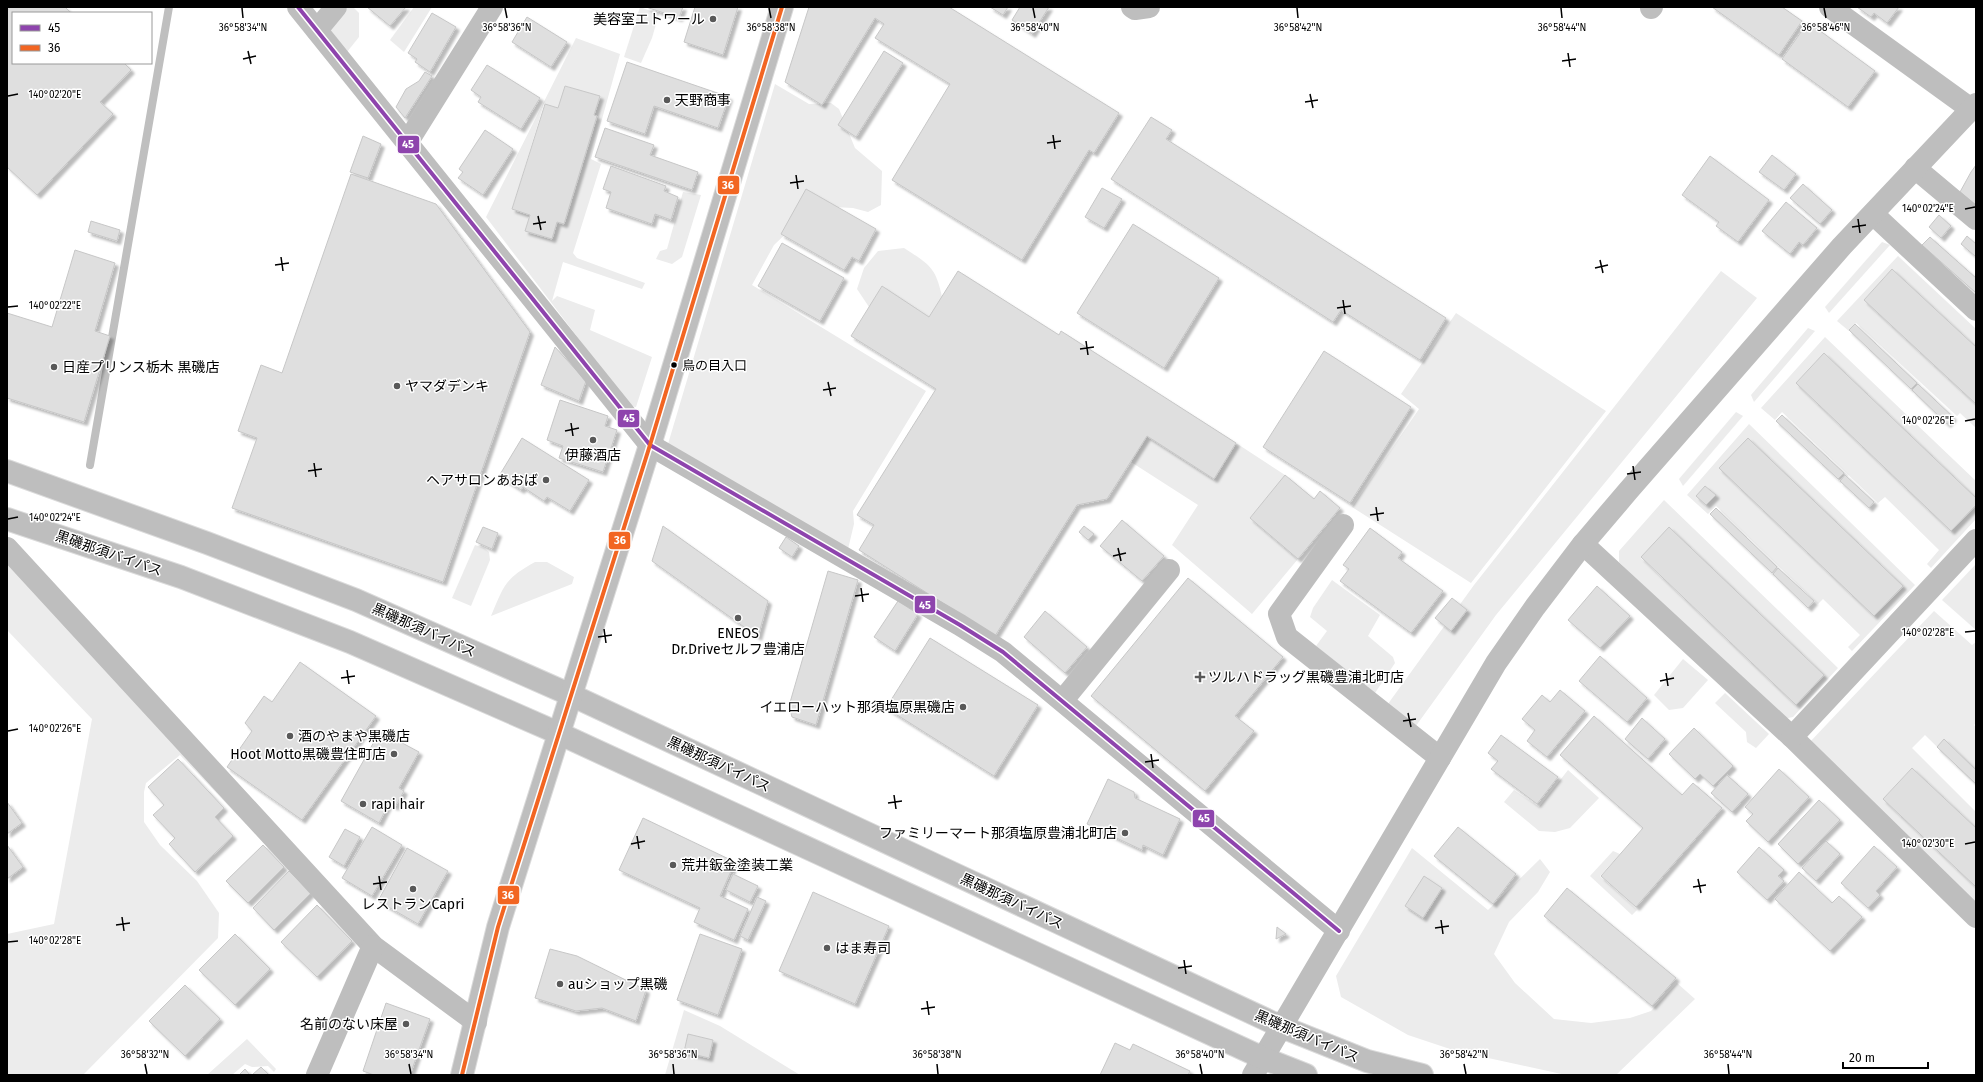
<svg xmlns="http://www.w3.org/2000/svg" width="1983" height="1082" viewBox="0 0 1983 1082" font-family="'Fira Sans','Noto Sans JP',sans-serif">
	<defs>
		<filter id="shadow"><feDropShadow dx="3.5" dy="3.5" stdDeviation="1" flood-color="#0004"/></filter>
	</defs>
	<rect width="100%" height="100%" fill="#fff"/>
	<g fill="#ececec" fill-rule="evenodd">
		<polygon points="348,7 353,7 359,13 359,37 347,52 330,29"/>
		<polygon points="414,7 432,7 404,52 390,40"/>
		<polygon points="640,7 659,14 652,38 641,63 624,57"/>
		<path d="M576,38L620,54L591,159L601,164L573,253L577,258L645,283L642,289L563,262L552,301L557,296L595,310L590,330L652,357L636,407L630,406L486,217ZM566,86L600,97L594,115L597,117L564,224L557,222L551,239L525,231L530,215L512,209L544,104L558,108Z"/>
		<polygon points="775,84 809,104 831,103 839,109 855,148 882,171 881,205 868,212 853,208 815,206 774,245 752,285 926,391 853,511 854,524 848,549 668,444"/>
		<polygon points="683,192 701,195 682,257 672,264 656,259 660,251 667,249"/>
		<polygon points="1882,242 1890,245 1829,313 1825,307"/>
		<path d="M904,248C932,266 936,268 943,301L923,324L873,313L857,289L864,268L878,251Z"/>
		<polygon points="1898,256 1976,329 1976,347 1892,269 1864,300 1976,404 1976,428 1960,413 1957,416 1856,323 1849,331 1837,321"/>
		<polygon points="1721,271 1757,298 1496,615 1413,730 1385,708 1474,585"/>
		<polygon points="1456,313 1606,411 1471,583 1352,507 1419,409 1401,394"/>
		<polygon points="1808,328 1815,331 1754,402 1751,395"/>
		<polygon points="1825,337 1976,481 1976,498 1824,353 1796,383 1951,531 1976,505 1976,519 1931,568 1927,564 1939,550 1885,497 1878,503 1782,412 1775,420 1761,408"/>
		<polygon points="1736,412 1743,416 1683,486 1679,479"/>
		<path d="M1749,424L1915,585L1852,651L1848,647L1860,635L1823,599L1818,604L1716,506L1708,514L1687,495ZM1720,468L1903,586V587L1874,616Z"/>
		<polygon points="1147,436 1214,479 1236,443 1285,475 1250,518 1298,559 1252,614 1172,545 1198,505 1131,462"/>
		<path d="M1664,500L1838,668L1793,717L1783,719L1619,562V551ZM1669,528L1824,675L1796,705L1641,558Z"/>
		<polygon points="475,545 484,548 489,552 490,560 471,606 452,598"/>
		<polygon points="7,561 249,818 246,824 180,755 146,783 144,792 144,822 160,845 197,881 219,913 218,938 83,1075 7,1075 7,934 54,924 92,719 7,630"/>
		<path d="M535,562H547L574,577L572,584L491,616C504,586 504,579 535,562Z"/>
		<polygon points="1976,564 1976,630 1942,600"/>
		<polygon points="1332,580 1380,615 1368,636 1393,657 1395,663 1375,693 1316,646 1327,631 1310,617 1313,608"/>
		<polygon points="1934,611 1972,645 1976,642 1976,723 1974,725 1976,727 1976,785 1925,735 1912,748 1976,812 1976,828 1912,768 1883,799 1976,887 1976,902 1809,743"/>
		<polygon points="1683,659 1708,680 1683,708 1669,710 1654,695"/>
		<polygon points="1725,693 1769,734 1756,748 1747,742 1746,732 1715,703"/>
		<polygon points="1568,770 1599,798 1570,828 1555,832 1539,831 1504,802 1514,790 1539,807"/>
		<polygon points="1412,848 1488,910 1540,859 1550,872 1538,892 1509,922 1494,954 1515,983 1554,1019 1591,1023 1630,1018 1651,1011 1677,983 1695,999 1616,1075 1566,1075 1456,1051 1408,1035 1341,997 1336,976"/>
		<polygon points="1613,851 1620,854 1600,876 1637,910 1632,915 1590,876"/>
		<polygon points="684,1010 720,1026 800,1075 665,1075"/>
		<polygon points="247,1039 276,1069 274,1072 268,1066 252,1067 245,1064 232,1075 207,1075"/>
	</g>
	<g fill="none" stroke-linecap="round" stroke-linejoin="round">
		<polyline stroke="#bfbfbf" stroke-width="8" points="90,465 169,7"/>
	</g>
	<g fill="#dfdfdf" stroke="#c7c7c7" filter="url(#shadow)">
		<polygon points="10,7 65,7 71,13 13,13 13,63 124,63 131,70 100,102 113,114 37,195 7,167 7,11"/>
		<polygon points="367,7 406,7 390,26"/>
		<polygon points="646,7 683,7 679,18"/>
		<polygon points="695,7 738,7 723,55 684,42"/>
		<polygon points="809,7 949,7 1119,113 1094,153 1089,150 1022,260 892,180 950,84 875,38 884,24 875,18 822,105 785,82"/>
		<polygon points="990,7 1008,7 1003,15"/>
		<polygon points="1020,7 1049,7 1032,34 1012,20"/>
		<polygon points="1712,7 1782,7 1802,21 1779,55"/>
		<polygon points="1857,7 1899,7 1887,23 1874,13 1871,17"/>
		<polygon points="432,13 456,27 430,72 415,62 417,59 408,53"/>
		<polygon points="527,17 567,42 551,67 512,42"/>
		<polygon points="1808,22 1875,71 1848,107 1782,59"/>
		<polygon points="884,51 903,63 856,137 838,125"/>
		<polygon points="627,62 729,97 718,128 654,106 645,134 607,121"/>
		<polygon points="487,65 540,98 521,129 478,102 481,97 471,90"/>
		<polygon points="425,72 432,76 405,118 396,107 406,89 419,81"/>
		<polygon points="565,86 600,96 594,115 597,116 564,224 557,222 552,239 525,231 530,215 512,209 545,104 558,108"/>
		<polygon points="1151,117 1172,130 1166,139 1446,318 1420,360 1341,310 1333,322 1111,179"/>
		<polygon points="605,128 654,145 650,155 698,172 692,190 595,157"/>
		<polygon points="485,130 513,149 483,195 458,178 463,172 459,169"/>
		<polygon points="363,136 381,144 368,178 350,172"/>
		<polygon points="1772,155 1796,174 1784,190 1759,172"/>
		<polygon points="1710,156 1769,200 1738,242 1716,226 1719,222 1682,195"/>
		<polygon points="1976,165 1976,205 1960,192 1971,172"/>
		<polygon points="611,166 666,186 664,191 678,197 671,220 655,214 652,224 606,208 611,192 603,189"/>
		<polygon points="351,174 436,204 530,332 443,582 232,508 257,438 238,431 261,365 282,373"/>
		<polygon points="1803,184 1832,210 1820,224 1790,198"/>
		<polygon points="1102,188 1122,199 1104,228 1085,217"/>
		<polygon points="806,189 876,229 859,261 852,257 844,270 781,234"/>
		<polygon points="1786,202 1817,228 1803,245 1799,242 1790,254 1762,231"/>
		<polygon points="1939,215 1951,226 1941,238 1929,227"/>
		<polygon points="91,221 120,230 117,241 88,232"/>
		<polygon points="1133,224 1219,278 1164,368 1077,313"/>
		<polygon points="1967,236 1976,244 1976,257 1961,244"/>
		<polygon points="1930,237 1976,278 1976,293 1922,245"/>
		<polygon points="782,243 844,278 820,321 758,286"/>
		<polygon points="75,250 115,263 95,331 110,336 84,422 7,398 7,313 52,327"/>
		<polygon points="1892,269 1976,347 1976,404 1864,300"/>
		<polygon points="958,271 1059,335 1061,331 1236,443 1214,479 1147,436 1107,499 1077,505 995,636 859,550 874,525 857,515 936,389 851,336 882,286 929,317"/>
		<polygon points="1855,324 1917,383 1911,389 1849,330"/>
		<polygon points="555,347 586,381 579,401 541,385"/>
		<polygon points="1324,351 1411,407 1350,503 1263,447"/>
		<polygon points="1824,353 1976,498 1976,505 1951,531 1796,383"/>
		<polygon points="1918,384 1953,417 1947,424 1912,390"/>
		<polygon points="560,400 608,416 605,426 617,430 603,472 559,458 563,446 547,440"/>
		<polygon points="1782,415 1844,473 1838,479 1776,421"/>
		<polygon points="522,438 589,480 570,511 547,497 544,501 523,487 521,490 499,476"/>
		<polygon points="1748,438 1903,586 1874,616 1719,468"/>
		<polygon points="1285,475 1314,499 1320,491 1340,508 1298,559 1250,518"/>
		<polygon points="1845,475 1874,502 1869,508 1840,481"/>
		<polygon points="1705,486 1716,495 1706,505 1696,496"/>
		<polygon points="1716,508 1777,567 1772,573 1710,514"/>
		<polygon points="1122,520 1164,556 1142,581 1100,546"/>
		<polygon points="663,526 768,601 758,637 652,561"/>
		<polygon points="1084,526 1094,534 1088,540 1079,532"/>
		<polygon points="483,527 498,533 492,549 476,542"/>
		<polygon points="1669,527 1824,675 1796,705 1641,557"/>
		<polygon points="1370,528 1402,552 1398,558 1443,591 1411,633 1340,581 1349,569 1343,565"/>
		<polygon points="786,537 799,546 792,557 779,548"/>
		<polygon points="1778,568 1814,601 1808,608 1773,574"/>
		<polygon points="828,571 858,580 816,725 792,717 789,706"/>
		<polygon points="1188,578 1283,657 1235,716 1254,731 1205,791 1091,696"/>
		<polygon points="1597,586 1630,616 1600,648 1568,620"/>
		<polygon points="1452,598 1467,610 1451,631 1435,618"/>
		<polygon points="898,601 918,614 895,651 874,637"/>
		<polygon points="1045,611 1087,647 1065,673 1024,637"/>
		<polygon points="930,638 1038,705 994,776 886,708"/>
		<polygon points="1600,656 1647,698 1627,722 1579,681"/>
		<polygon points="300,662 376,716 302,820 227,767 252,731 245,723 264,696 272,702"/>
		<polygon points="1560,690 1585,711 1547,757 1527,741 1535,730 1522,719 1542,695 1550,702"/>
		<polygon points="1594,716 1682,795 1693,783 1722,808 1636,907 1601,876 1643,828 1560,755"/>
		<polygon points="1642,718 1665,739 1648,759 1625,739"/>
		<polygon points="1694,728 1733,766 1713,786 1700,774 1695,779 1669,754"/>
		<polygon points="380,731 419,752 399,788 404,791 395,807 389,803 379,823 341,801"/>
		<polygon points="1501,735 1558,777 1537,804 1491,769 1498,761 1488,753"/>
		<polygon points="1944,739 1976,770 1976,784 1937,747"/>
		<polygon points="178,759 224,808 215,817 233,836 195,872 169,844 175,838 153,815 164,805 148,787"/>
		<polygon points="1912,768 1976,828 1976,887 1883,799"/>
		<polygon points="1779,769 1809,797 1768,842 1746,821 1753,814 1745,807"/>
		<polygon points="1727,775 1748,794 1732,812 1711,793"/>
		<polygon points="1108,779 1134,792 1135,798 1180,819 1163,855 1143,845 1142,850 1087,824"/>
		<polygon points="1819,800 1840,820 1798,864 1778,844"/>
		<polygon points="7,802 22,823 7,834"/>
		<polygon points="643,818 735,862 720,896 748,909 734,940 694,922 700,908 619,870"/>
		<polygon points="372,827 402,845 372,896 342,878"/>
		<polygon points="1458,827 1516,874 1493,904 1434,856"/>
		<polygon points="345,829 360,837 344,866 329,857"/>
		<polygon points="1826,841 1840,854 1816,881 1802,868"/>
		<polygon points="7,845 23,867 7,879"/>
		<polygon points="263,845 284,867 248,903 226,881"/>
		<polygon points="1874,846 1897,867 1876,891 1880,895 1868,908 1841,883"/>
		<polygon points="1759,847 1784,870 1778,876 1784,881 1767,900 1737,872"/>
		<polygon points="407,848 448,871 418,924 378,901"/>
		<polygon points="289,871 311,893 274,930 253,908"/>
		<polygon points="1799,872 1832,903 1839,896 1862,917 1830,951 1775,899"/>
		<polygon points="733,874 758,886 750,902 726,890"/>
		<polygon points="1424,876 1442,888 1423,918 1405,906"/>
		<polygon points="1567,888 1676,978 1652,1006 1544,916"/>
		<polygon points="813,892 889,926 855,1004 779,971"/>
		<polygon points="757,897 766,901 748,940 740,936"/>
		<polygon points="317,905 352,941 317,977 281,942"/>
		<polygon points="1277,927 1286,934 1276,939"/>
		<polygon points="235,934 270,969 235,1005 199,970"/>
		<polygon points="700,934 742,949 718,1015 677,1000"/>
		<polygon points="550,949 577,956 646,990 636,1021 602,1008 576,1011 535,998"/>
		<polygon points="185,985 220,1019 185,1056 149,1021"/>
		<polygon points="386,1003 430,1019 410,1075 374,1075 363,1071"/>
		<polygon points="688,1034 713,1040 709,1058 684,1052"/>
		<polygon points="1115,1043 1130,1050 1133,1044 1190,1071 1188,1075 1100,1075"/>
		<polygon points="261,1067 269,1075 252,1075"/>
		<polygon points="245,1069 250,1075 239,1075"/>
	</g>
	<g fill="none" stroke-linecap="round" stroke-linejoin="round">
		<g stroke="#dbdbdb" stroke-width="24">
			<g id="major">
				<polyline points="7,471 207,543 356,600 571,695 1282,1027 1367,1061 1422,1075"/>
				<polyline points="7,519 181,577 350,642 558,733 1263,1058 1306,1075"/>
				<polyline points="462,1075 498,927 650,445 782,7"/>
			</g>
		</g>
		<g stroke="#bebebe" stroke-width="22">
			<polyline points="298,7 650,445 960,625 1003,652 1339,931"/>
			<polyline points="1132,7 1135,9 1149,7"/>
			<polyline points="1830,7 1971,109"/>
			<polyline points="1651,8 1652,7"/>
			<polyline points="317,30 336,7"/>
			<polyline points="407,143 492,7"/>
			<polyline points="1915,168 1976,219"/>
			<polyline points="1873,214 1976,310"/>
			<polyline points="1343,525 1279,614 1287,637 1440,758"/>
			<polyline points="1583,544 1792,737 1976,917"/>
			<polyline points="7,548 373,946 476,1022"/>
			<polyline points="1063,700 1169,570"/>
			<polyline points="1792,737 1976,540"/>
			<polyline points="317,1075 373,946"/>
			<polyline points="1253,1075 1496,663 1535,607 1583,544 1628,491 1842,246 1976,104"/>
		</g>
		<use href="#major" stroke="#bebebe" stroke-width="22"/>
		<g stroke="#fff" stroke-width="7">
			<polyline id="bus-1" points="298,7 650,445 960,625 1003,652 1339,931"/>
		</g>
		<g stroke="#fff" stroke-width="7">
			<polyline id="bus-2" points="462,1075 498,927 650,445 782,7"/>
		</g>
		<use href="#bus-1" stroke="#8e44ad" stroke-width="4"/>
		<use href="#bus-2" stroke="#f26522" stroke-width="4"/>
	</g>
	<path fill="none" stroke="#000" stroke-width="1.5" d="M242,8L243,18M505,8L507,18M769,8L771,18M1033,8L1035,18M1297,8L1298,18M1561,8L1562,18M1824,8L1826,18M248,51L251,64M1568,53L1570,67M243,59L256,56M1562,61L1576,59M1310,94L1313,108M8,96L18,94M1305,102L1318,100M1053,135L1055,149M1047,143L1061,141M796,175L798,189M790,183L804,181M1965,209L1975,207M538,216L541,230M1858,219L1860,233M533,224L546,222M1852,227L1866,225M281,257L283,271M1600,260L1603,273M275,265L289,263M1595,268L1608,265M1343,300L1345,314M8,307L18,306M1337,308L1351,306M1086,341L1088,355M1080,349L1094,347M828,382L831,396M823,390L836,388M1965,421L1975,419M571,423L573,436M565,431L579,428M314,463L316,477M1633,466L1635,480M308,471L322,469M1627,474L1641,472M1376,507L1378,521M1370,515L1384,513M8,519L18,517M1118,548L1121,561M1113,556L1126,553M861,588L863,602M855,596L869,594M604,629L606,643M1965,632L1975,631M598,637L612,635M347,670L349,684M1666,673L1668,686M341,678L355,676M1660,681L1674,678M1408,713L1411,727M1403,721L1416,719M8,731L18,729M1151,754L1153,768M1145,762L1159,760M894,795L896,809M888,803L902,801M637,836L639,849M631,844L645,841M1965,844L1975,842M379,876L381,890M1698,879L1701,893M373,884L387,882M1693,887L1706,885M122,917L124,931M1441,920L1443,934M116,925L130,923M1435,928L1449,926M8,942L18,941M1184,960L1186,974M1178,968L1192,966M927,1001L929,1015M921,1009L935,1007M145,1064L147,1074M409,1064L411,1074M673,1064L674,1074M937,1064L938,1074M1200,1064L1202,1074M1464,1064L1466,1074M1728,1064L1729,1074"/>
	<g fill="#595959" stroke="#fff" stroke-width="1.5">
		<circle cx="713" cy="19" r="4"/>
		<circle cx="667" cy="100" r="4"/>
		<circle cx="54" cy="367" r="4"/>
		<circle cx="397" cy="386" r="4"/>
		<circle cx="593" cy="440" r="4"/>
		<circle cx="546" cy="480" r="4"/>
		<circle cx="738" cy="618" r="4"/>
		<path d="M1198 671h4v4h4v4h-4v4h-4v-4h-4v-4h4z"/>
		<circle cx="963" cy="707" r="4"/>
		<circle cx="290" cy="736" r="4"/>
		<circle cx="394" cy="754" r="4"/>
		<circle cx="363" cy="804" r="4"/>
		<circle cx="1125" cy="833" r="4"/>
		<circle cx="673" cy="865" r="4"/>
		<circle cx="413" cy="889" r="4"/>
		<circle cx="827" cy="948" r="4"/>
		<circle cx="560" cy="984" r="4"/>
		<circle cx="406" cy="1024" r="4"/>
	</g>
	<circle fill="#000" stroke="#fff" stroke-width="1.5" cx="674" cy="365" r="3.5"/>
	<g text-anchor="middle" stroke-width="3" stroke-linejoin="round" paint-order="stroke">
		<g font-size="13" fill="#000" stroke="#fff" text-anchor="start">
			<text x="682" y="370">鳥の目入口</text>
		</g>
		<g font-size="14" fill="#000" stroke="#fff" text-anchor="start">
			<text x="705" y="24" text-anchor="end">美容室エトワール</text>
			<text x="675" y="105">天野商事</text>
			<text x="62" y="372">日産プリンス栃木 黒磯店</text>
			<text x="405" y="391">ヤマダデンキ</text>
			<text x="593" y="460" text-anchor="middle">伊藤酒店</text>
			<text x="538" y="485" text-anchor="end">ヘアサロンあおば</text>
			<text x="738" y="638" text-anchor="middle">ENEOS<tspan x="738" dy="16">Dr.Driveセルフ豊浦店</tspan></text>
			<text x="1208" y="682">ツルハドラッグ黒磯豊浦北町店</text>
			<text x="955" y="712" text-anchor="end">イエローハット那須塩原黒磯店</text>
			<text x="298" y="741">酒のやまや黒磯店</text>
			<text x="386" y="759" text-anchor="end">Hoot Motto黒磯豊住町店</text>
			<text x="371" y="809">rapi hair</text>
			<text x="1117" y="838" text-anchor="end">ファミリーマート那須塩原豊浦北町店</text>
			<text x="681" y="870">荒井鈑金塗装工業</text>
			<text x="413" y="909" text-anchor="middle">レストランCapri</text>
			<text x="835" y="953">はま寿司</text>
			<text x="568" y="989">auショップ黒磯</text>
			<text x="398" y="1029" text-anchor="end">名前のない床屋</text>
		</g>
		<g font-size="14" fill="#000" stroke="#fff">
			<text transform="translate(109 553) rotate(19)" y="5">黒磯那須バイパス</text>
			<text transform="translate(424 630) rotate(24)" y="5">黒磯那須バイパス</text>
			<text transform="translate(719 764) rotate(25)" y="5">黒磯那須バイパス</text>
			<text transform="translate(1012 901) rotate(25)" y="5">黒磯那須バイパス</text>
			<text transform="translate(1307 1036) rotate(23)" y="5">黒磯那須バイパス</text>
		</g>
	</g>
	<g font-size="10" text-anchor="middle" fill="#000" stroke="#fff" stroke-width="3" stroke-linejoin="round" paint-order="stroke">
		<text x="243" y="31">36°58'34"N</text>
		<text x="507" y="31">36°58'36"N</text>
		<text x="771" y="31">36°58'38"N</text>
		<text x="1035" y="31">36°58'40"N</text>
		<text x="1298" y="31">36°58'42"N</text>
		<text x="1562" y="31">36°58'44"N</text>
		<text x="1826" y="31">36°58'46"N</text>
		<text x="55" y="98">140°02'20"E</text>
		<text x="1928" y="212">140°02'24"E</text>
		<text x="55" y="309">140°02'22"E</text>
		<text x="1928" y="424">140°02'26"E</text>
		<text x="55" y="521">140°02'24"E</text>
		<text x="1928" y="636">140°02'28"E</text>
		<text x="55" y="732">140°02'26"E</text>
		<text x="1928" y="847">140°02'30"E</text>
		<text x="55" y="944">140°02'28"E</text>
		<text x="145" y="1058">36°58'32"N</text>
		<text x="409" y="1058">36°58'34"N</text>
		<text x="673" y="1058">36°58'36"N</text>
		<text x="937" y="1058">36°58'38"N</text>
		<text x="1200" y="1058">36°58'40"N</text>
		<text x="1464" y="1058">36°58'42"N</text>
		<text x="1728" y="1058">36°58'44"N</text>
	</g>
	<g stroke="#fff" stroke-width="1.5">
		<rect x="397" y="135" width="23" height="19" rx="4" fill="#8e44ad"/>
		<rect x="717" y="175" width="23" height="20" rx="4" fill="#f26522"/>
		<rect x="617" y="409" width="23" height="19" rx="4" fill="#8e44ad"/>
		<rect x="608" y="531" width="23" height="19" rx="4" fill="#f26522"/>
		<rect x="914" y="595" width="22" height="19" rx="4" fill="#8e44ad"/>
		<rect x="1192" y="809" width="23" height="19" rx="4" fill="#8e44ad"/>
		<rect x="497" y="885" width="23" height="20" rx="4" fill="#f26522"/>
	</g>
	<g font-size="11" text-anchor="middle" font-weight="bold" fill="#fff">
		<text x="408" y="148">45</text>
		<text x="728" y="189">36</text>
		<text x="629" y="422">45</text>
		<text x="620" y="544">36</text>
		<text x="925" y="609">45</text>
		<text x="1204" y="822">45</text>
		<text x="508" y="899">36</text>
	</g>
	<rect width="1983" height="1082" fill="none" stroke="#000000" stroke-width="16"/>
	<rect x="12" y="12" width="140" height="52" fill="#ffffff" stroke="#999999"/>
	<rect x="20" y="25" width="20" height="6" fill="#8e44ad" stroke="#999999"/>
	<text x="48" y="32" font-size="12" fill="#000000">45</text>
	<rect x="20" y="45" width="20" height="6" fill="#f26522" stroke="#999999"/>
	<text x="48" y="52" font-size="12" fill="#000000">36</text>
	<path d="M1843 1062v6h85v-6" fill="none" stroke="#000000" stroke-width="2"/>
	<text x="1849" y="1062" font-size="12" fill="#000000" stroke="#ffffff" stroke-width="3" paint-order="stroke">20 m</text>
</svg>
